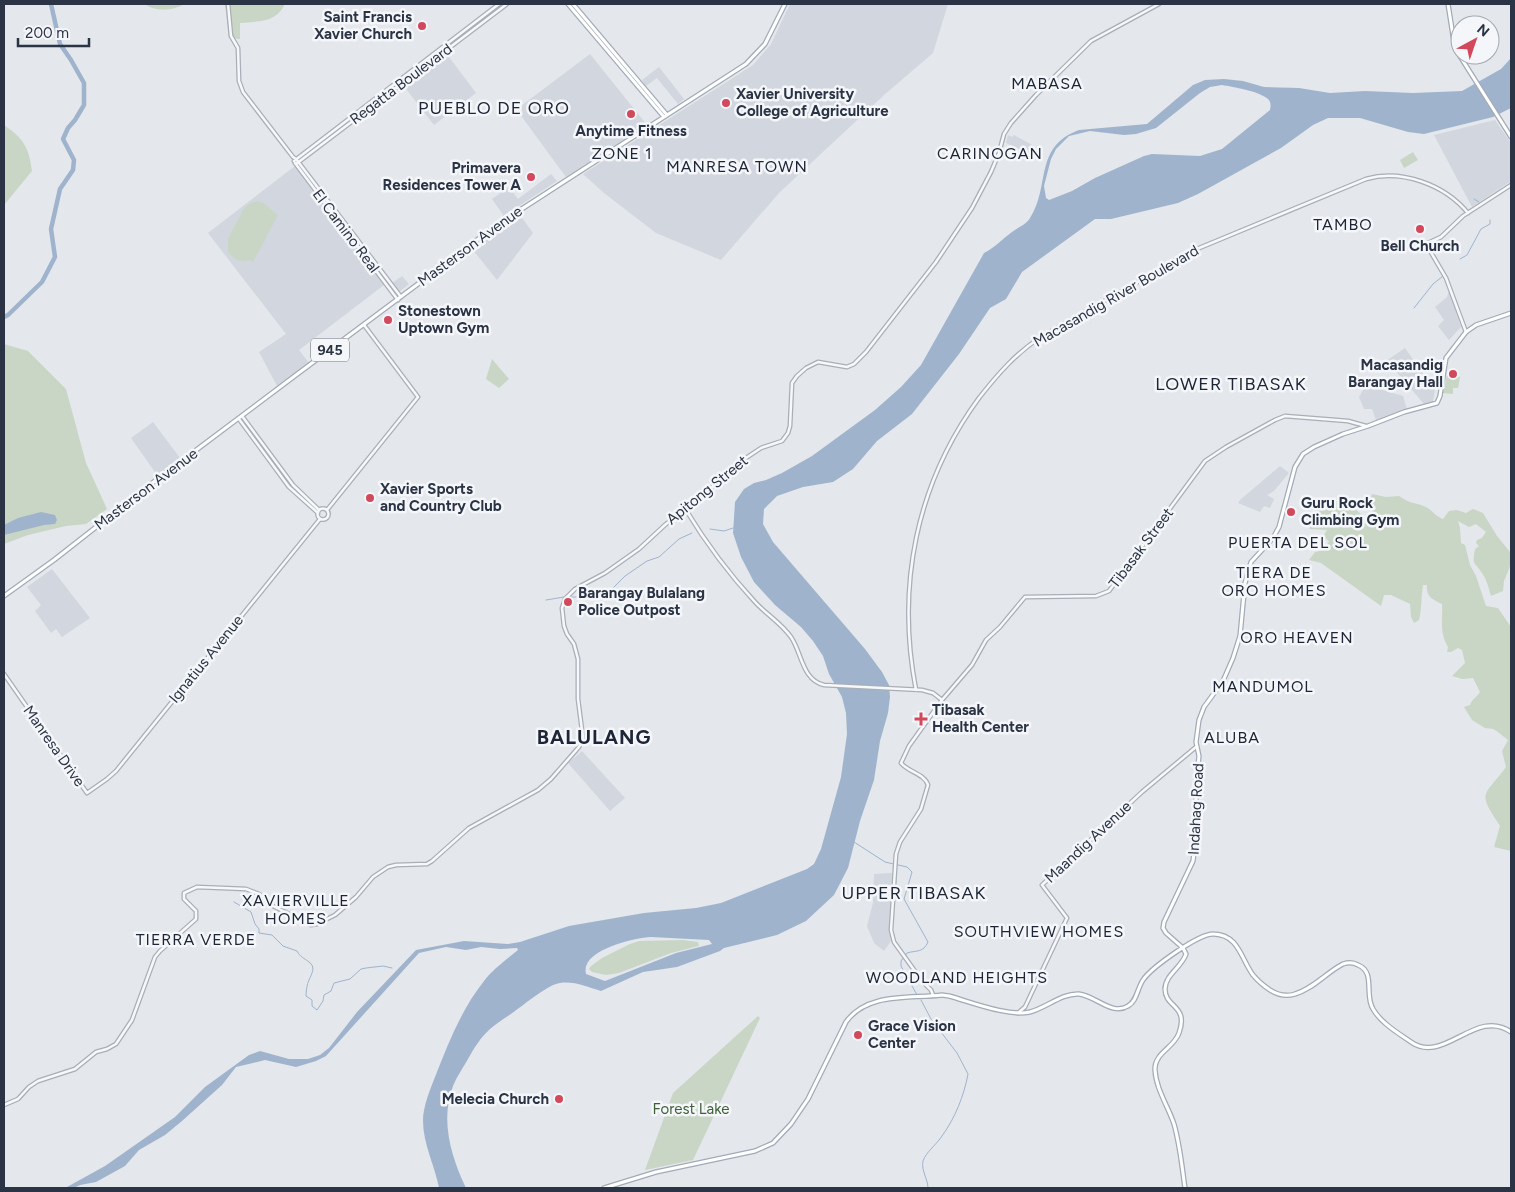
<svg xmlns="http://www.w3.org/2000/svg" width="1515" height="1192" font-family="Figtree,sans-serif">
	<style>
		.built { fill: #d2d6de }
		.green { fill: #c9d6c5 }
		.water { fill: #9fb4cc; fill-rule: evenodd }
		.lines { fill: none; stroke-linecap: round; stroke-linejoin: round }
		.stream { stroke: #9fb4cc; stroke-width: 1 }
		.river { stroke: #9fb4cc; stroke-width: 4.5 }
		.minor-casing { stroke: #a9aeb7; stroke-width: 5 }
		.major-casing { stroke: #a3abb8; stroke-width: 5.5 }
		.minor { stroke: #f7f8fa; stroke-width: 2.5 }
		.major { stroke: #fff; stroke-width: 3 }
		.poi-dot { fill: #d1495b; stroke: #f4f6f9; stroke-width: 2 }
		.labels { text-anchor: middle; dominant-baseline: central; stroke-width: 5; stroke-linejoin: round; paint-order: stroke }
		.shield { fill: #f4f6f9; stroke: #676e7b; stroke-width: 1 }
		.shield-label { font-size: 14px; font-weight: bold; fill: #2b3445 }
		.poi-label { font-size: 15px; font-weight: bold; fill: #2b3445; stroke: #f4f6f9; text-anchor: start }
		.street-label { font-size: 15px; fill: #2b3445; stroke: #f4f6f9 }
		.park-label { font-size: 15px; fill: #3f6138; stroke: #f4f6f9 }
		.neighbourhood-label { font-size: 16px; letter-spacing: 1px; fill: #1d2536; stroke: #f4f6f9 }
		.quarter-label { font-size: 18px; letter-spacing: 1px; fill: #1d2536; stroke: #f4f6f9 }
		.district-label { font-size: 20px; font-weight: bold; letter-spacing: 1px; fill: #1d2536; stroke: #f4f6f9 }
	</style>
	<rect width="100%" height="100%" fill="#e4e7ec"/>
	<!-- built -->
	<path class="built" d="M790 4H948L933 53 884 95 779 193 721 260 656 233 604 193 583 174 753 65 771 44Z
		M446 53 476 93 434 125 403 85Z
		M590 54 647 125 566 177 519 113 521 106Z
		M659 67 684 99 678 104 657 78 646 86 642 80Z
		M1495 120 1511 143V181L1472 207 1434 135Z
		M1008 135 1012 137 1014 135 1034 146 1031 155 1006 143Z
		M295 166 384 285 299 350 309 363 277 386 259 352 286 334 208 233Z
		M551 174 557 181 504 216 492 199 509 187 518 199Z
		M520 215 533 233 497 280 473 250Z
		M402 276 409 284 399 292 392 283Z
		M1449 291 1461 327 1449 340 1438 326 1444 320 1435 307 1447 297Z
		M1405 348 1429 382 1439 385V389H1435L1433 401 1424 404 1394 369 1392 370 1386 361Z
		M1366 385 1403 396 1407 410 1376 420 1372 409H1364L1359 397Z
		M153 422 180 458 157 475 131 438Z
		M1280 466 1289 473 1274 491 1267 495 1274 499 1270 508 1264 506 1260 512 1238 503 1240 500Z
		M52 569 90 618 62 637 56 629 51 633 35 611 41 605 27 587Z
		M582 751 625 798 610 811 568 763Z
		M892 873 889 930 891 941 884 951 874 943 867 926 873 903 874 874Z"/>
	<!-- green -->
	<path class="green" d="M145 4H184C174 11 154 12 145 4Z
		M225 4H285C276 23 259 21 240 23V39L229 38Z
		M4 125C23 138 29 147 32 171L4 205Z
		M1413 152 1418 160 1404 168 1400 160Z
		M257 201C267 203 270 210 278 215L253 262 250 260C240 263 233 259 228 251V239L243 210 249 204Z
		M4 344 28 351 66 389 86 463 107 509 86 524 66 526 28 535 4 544Z
		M492 359 509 379 499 388 486 379Z
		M1447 375 1460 377 1458 388H1453V394L1443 393Z
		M1372 494 1386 497 1399 496C1410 504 1415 502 1426 507 1432 510 1435 516 1443 519L1449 511 1457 510 1466 513 1473 509 1483 513 1497 536 1510 552 1511 564 1504 581 1503 591 1491 596C1489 589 1487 580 1482 573 1474 561 1472 566 1475 549L1479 546 1476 543 1477 540 1482 538 1486 532 1476 524 1469 527 1458 521 1460 528 1461 543 1465 545 1470 565 1476 576 1486 606 1498 608 1511 627V851L1494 847 1500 826C1477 791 1483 798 1506 767L1502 751 1508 740 1498 732 1493 729 1485 728 1472 720 1464 707 1470 705C1472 699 1477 697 1480 692L1473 678 1462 679 1452 676 1465 663 1462 650 1458 648 1451 652H1447L1448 647C1439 632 1443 620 1442 604 1432 599 1426 597 1427 585H1423C1421 597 1422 608 1419 620L1414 623 1411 617 1410 604 1391 595H1384L1381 606 1321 563 1309 560 1315 552 1325 550 1329 541 1323 537 1327 530 1310 529 1307 518 1317 515 1316 506 1326 502 1345 501 1366 518H1376C1371 509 1368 505 1372 494Z
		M683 940 698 942 699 946 671 953 619 973 606 975 592 972 589 969 591 966 602 958 630 944 639 941Z
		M758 1016 760 1018 693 1160 645 1170 673 1093Z"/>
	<!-- water -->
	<path class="water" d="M1511 58V108L1493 117 1424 134 1408 132 1360 118H1328L1313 125 1281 148 1198 194 1178 203 1111 219H1095L1022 272 1006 299 990 308 959 354 912 414 877 441 853 469 833 482 803 487 777 496 764 509 763 524 773 542 865 649 882 672 889 685 890 697 888 713 880 741 874 780 860 821 848 868 834 895 806 921 777 935 724 948 720 951 677 967 643 972 601 991C587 987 575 981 560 983 549 984 525 1004 515 1011 507 1017 498 1022 490 1029 481 1037 474 1048 468 1059 463 1068 457 1076 453 1086 440 1120 451 1157 466 1188H439C435 1166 423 1144 423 1121 423 1106 430 1090 435 1077 448 1044 461 1010 484 981 493 969 506 960 518 950L517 948 500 949 481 947 466 950 446 947 419 953 326 1056 316 1061 296 1067 265 1060 236 1067 222 1085 182 1121 165 1135 139 1150 125 1166 96 1182 80 1185 74 1188H60L67 1187 105 1166 175 1117 205 1087 249 1055 260 1051 289 1059H308L320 1055 329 1048 357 1012 416 950 464 941 508 944 520 942 569 926 644 913 696 908 721 903 807 869 814 864 821 849 841 777 847 734 846 713 842 697 829 674 823 656 813 641 801 627 775 605 754 582 741 557 733 533 735 502 744 489 754 483 766 480 782 473 812 456 875 410 901 387 921 365 984 253C996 247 1001 240 1012 232 1018 227 1026 225 1030 218 1051 186 1033 147 1079 130L1147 124 1193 85 1205 80 1224 79 1243 81 1264 87 1299 88 1330 93 1365 91 1413 93 1462 91 1501 69ZM1222 85C1233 87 1259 91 1268 99 1271 102 1271 105 1270 110L1222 149 1200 156 1152 154 1144 156 1095 178 1072 191 1049 200 1046 198 1044 186 1051 159 1056 149 1069 136 1090 131 1124 135 1136 134 1156 128 1200 93 1210 87ZM651 937 709 940 712 944 676 953 605 981 586 974C580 950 634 938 651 937Z
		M41 512 55 515 57 520 55 524 44 525 4 535V525L18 518Z"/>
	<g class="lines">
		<!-- stream -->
		<path class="stream" d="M1474 199 1479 202
			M1460 259 1467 255 1481 229 1490 224V220
			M1414 308 1433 284 1443 276
			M710 529 724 531 733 528
			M569 597H594L609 592 625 576 647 561 659 557 679 539 692 533
			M546 600 564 597
			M854 842 885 862 907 867 912 872 904 899 928 942C923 953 917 950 907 953L901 961V966L917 995
			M234 902 251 912 255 924 259 929V933L272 935 283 946 297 951C300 957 304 958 309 962 316 967 312 973 309 980 307 984 306 991 306 996L312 1000V1006L317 1010 323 1001 324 995 331 991 334 983 350 979 361 969 366 968 383 966 392 968
			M921 1000 931 1019 957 1053 968 1074C964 1096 955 1118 942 1136 937 1144 926 1152 923 1161 921 1171 928 1179 928 1188"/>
		<!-- river -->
		<path class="river" d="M4 317 8 315 42 282 55 257 51 229 60 189 73 170 74 160 63 139 68 128 75 120 84 105V83L71 60 60 44 51 4"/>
		<!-- minor casing -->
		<g class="minor-casing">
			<path id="minor" d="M228 4 231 36 238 48 239 81 243 92 293 157 296 159 401 297
				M294 161 499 4
				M295 163 398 300
				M296 164 507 4
				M1466 332 1446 278 1426 244 1441 237 1463 216 1511 185
				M242 416 293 485 319 510
				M239 419 289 487 318 513
				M317.5 514a5.5 5.5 0 1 1 11 0a5.5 5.5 0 1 1-11 0Z
				M327 510 418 397 364 325
				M686 510C706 543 729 574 755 602 766 614 781 623 791 637 802 653 802 680 824 685L922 690 933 693 942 700
				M4 674 87 793 107 779 116 771 320 519
				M916 690C896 586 916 484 979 398 997 375 1016 353 1041 337L1192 251 1366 179C1401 169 1444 184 1468 213
				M933 995 931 990 922 981 894 942 891 930 896 854 900 842 921 809 928 785C925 774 908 772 901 763L909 746 942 700 972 665 986 640 1000 627 1025 597 1096 596 1109 591 1205 461 1226 447 1275 420 1285 416 1348 421 1366 426
				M1018 1013 1025 1007 1067 918 1042 885 1142 792 1196 747
				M4 1105 18 1099 29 1087 38 1081 75 1069 96 1052 107 1049 116 1044 132 1020 155 957 160 951 196 919V911L184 899V893L197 887 246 889 259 894 273 906 311 925 317 924 335 915 356 897 373 877 388 867 396 865 427 864 432 861 469 828 538 790 551 779 579 747 583 738 578 699V659L574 644 567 634 564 626 562 608 565 599 575 589 605 573 639 549 666 524 686 510 740 462 761 448 782 441 788 433 790 426 792 383 797 376 806 368 818 362 847 367 854 364 866 352 936 262 972 208 991 172 999 153 1004 134 1011 123 1036 95 1091 41 1159 4"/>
		</g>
		<!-- major casing -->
		<g class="major-casing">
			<path id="major" d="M568 4 664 117
				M573 4 667 115
				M1448 4 1454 42 1458 53 1511 137
				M4 596 54 560 151 484 296 375 497 225 746 64 765 44 785 4
				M604 1188 656 1172 755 1151 773 1143 791 1124 808 1099 846 1022C867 992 910 999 942 995L949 996C971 1002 1009 1017 1030 1012 1046 1008 1062 993 1079 994 1096 996 1112 1016 1128 1006 1137 1001 1137 989 1143 980 1151 968 1199 933 1214 934 1239 935 1241 959 1253 975 1258 981 1264 986 1270 990 1278 995 1286 997 1295 994 1313 989 1327 972 1343 964 1349 962 1353 962 1358 965 1376 972 1364 995 1373 1009 1381 1023 1398 1033 1411 1042 1444 1065 1476 1007 1511 1032
				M1185 1188C1182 1167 1180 1145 1174 1124 1168 1106 1156 1089 1155 1070 1154 1053 1174 1048 1179 1033 1189 1005 1165 1008 1165 989 1165 975 1182 967 1186 954L1183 948 1166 933 1163 928 1164 922 1193 861 1196 836V785L1199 756 1196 742 1199 720 1204 707 1223 681 1233 658 1240 636 1245 583 1251 562 1273 538 1279 527 1295 467 1303 454 1314 447 1343 434 1368 426 1404 412 1437 403 1440 396 1446 358 1466 332 1476 325 1511 313"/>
		</g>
		<!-- minor -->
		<use href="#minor" class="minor"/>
		<!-- major -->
		<use href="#major" class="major"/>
	</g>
	<!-- markers -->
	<g class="poi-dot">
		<circle cx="422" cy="26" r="5"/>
		<circle cx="726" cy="103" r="5"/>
		<circle cx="631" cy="114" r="5"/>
		<circle cx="531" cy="177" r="5"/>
		<circle cx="1420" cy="229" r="5"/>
		<circle cx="388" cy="320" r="5"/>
		<circle cx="1453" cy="374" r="5"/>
		<circle cx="370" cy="498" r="5"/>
		<circle cx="1291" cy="512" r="5"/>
		<circle cx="568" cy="602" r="5"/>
		<path d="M918.5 711.5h5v5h5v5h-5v5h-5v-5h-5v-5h5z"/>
		<circle cx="858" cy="1035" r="5"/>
		<circle cx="559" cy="1099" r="5"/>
	</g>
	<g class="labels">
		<!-- shield labels -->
		<rect class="shield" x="311" y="338.5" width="38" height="23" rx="4"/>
		<g class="shield-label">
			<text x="330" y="350">945</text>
		</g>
		<!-- poi labels -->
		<g class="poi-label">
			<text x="412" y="17" text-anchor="end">Saint Francis<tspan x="412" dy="17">Xavier Church</tspan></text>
			<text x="736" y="94">Xavier University<tspan x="736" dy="17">College of Agriculture</tspan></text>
			<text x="631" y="131" text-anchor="middle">Anytime Fitness</text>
			<text x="521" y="168" text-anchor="end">Primavera<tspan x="521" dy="17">Residences Tower A</tspan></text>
			<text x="1420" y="246" text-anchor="middle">Bell Church</text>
			<text x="398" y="311">Stonestown<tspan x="398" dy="17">Uptown Gym</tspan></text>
			<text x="1443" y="365" text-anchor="end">Macasandig<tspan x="1443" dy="17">Barangay Hall</tspan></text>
			<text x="380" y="489">Xavier Sports<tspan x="380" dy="17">and Country Club</tspan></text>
			<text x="1301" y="503">Guru Rock<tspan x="1301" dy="17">Climbing Gym</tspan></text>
			<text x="578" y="593">Barangay Bulalang<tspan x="578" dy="17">Police Outpost</tspan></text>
			<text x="932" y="710">Tibasak<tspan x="932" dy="17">Health Center</tspan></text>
			<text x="868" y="1026">Grace Vision<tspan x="868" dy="17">Center</tspan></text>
			<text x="549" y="1099" text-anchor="end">Melecia Church</text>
		</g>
		<!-- street labels -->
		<g class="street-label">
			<text transform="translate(401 84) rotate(-37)">Regatta Boulevard</text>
			<text transform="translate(346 231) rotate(53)">El Camino Real</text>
			<text transform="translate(470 246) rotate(-36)">Masterson Avenue</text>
			<text transform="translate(1116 296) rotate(-30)">Macasandig River Boulevard</text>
			<text transform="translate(146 489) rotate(-37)">Masterson Avenue</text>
			<text transform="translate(707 490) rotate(-39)">Apitong Street</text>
			<text transform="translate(1141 548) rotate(-53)">Tibasak Street</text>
			<text transform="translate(206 659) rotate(-51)">Ignatius Avenue</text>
			<text transform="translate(54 746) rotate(55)">Manresa Drive</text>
			<text transform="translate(1196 809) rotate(-87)">Indahag Road</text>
			<text transform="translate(1088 842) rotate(-43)">Maandig Avenue</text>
		</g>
		<!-- park labels -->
		<g class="park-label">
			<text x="691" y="1109">Forest Lake</text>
		</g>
		<!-- neighbourhood labels -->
		<g class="neighbourhood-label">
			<text x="1047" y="83">MABASA</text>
			<text x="622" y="153">ZONE 1</text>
			<text x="990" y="153">CARINOGAN</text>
			<text x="737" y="166">MANRESA TOWN</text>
			<text x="1343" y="224">TAMBO</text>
			<text x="1298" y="542">PUERTA DEL SOL</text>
			<text x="1274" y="572">TIERA DE<tspan x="1274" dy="18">ORO HOMES</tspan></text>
			<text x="1297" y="637">ORO HEAVEN</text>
			<text x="1263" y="686">MANDUMOL</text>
			<text x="1232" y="737">ALUBA</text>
			<text x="296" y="900">XAVIERVILLE<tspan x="296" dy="18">HOMES</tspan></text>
			<text x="1039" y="931">SOUTHVIEW HOMES</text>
			<text x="196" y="939">TIERRA VERDE</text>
			<text x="957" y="977">WOODLAND HEIGHTS</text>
		</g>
		<!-- quarter labels -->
		<g class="quarter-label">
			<text x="494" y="108">PUEBLO DE ORO</text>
			<text x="1231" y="384">LOWER TIBASAK</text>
			<text x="914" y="893">UPPER TIBASAK</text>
		</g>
		<!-- district labels -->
		<g class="district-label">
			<text x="594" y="737">BALULANG</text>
		</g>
	</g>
	<!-- border -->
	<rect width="1515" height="1192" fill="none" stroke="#2b3445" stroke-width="10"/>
	<!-- north arrow -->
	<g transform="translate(1475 40) rotate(40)"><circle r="24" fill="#f4f6f9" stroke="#a4a8b1"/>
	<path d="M0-4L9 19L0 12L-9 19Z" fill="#d1495b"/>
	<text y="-8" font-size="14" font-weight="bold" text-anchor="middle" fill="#2b3445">N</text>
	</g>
	<!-- scale -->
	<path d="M18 38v8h71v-8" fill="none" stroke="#2b3445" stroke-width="2.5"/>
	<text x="25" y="38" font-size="15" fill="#2b3445" stroke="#f4f6f9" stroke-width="4" paint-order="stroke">200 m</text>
</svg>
